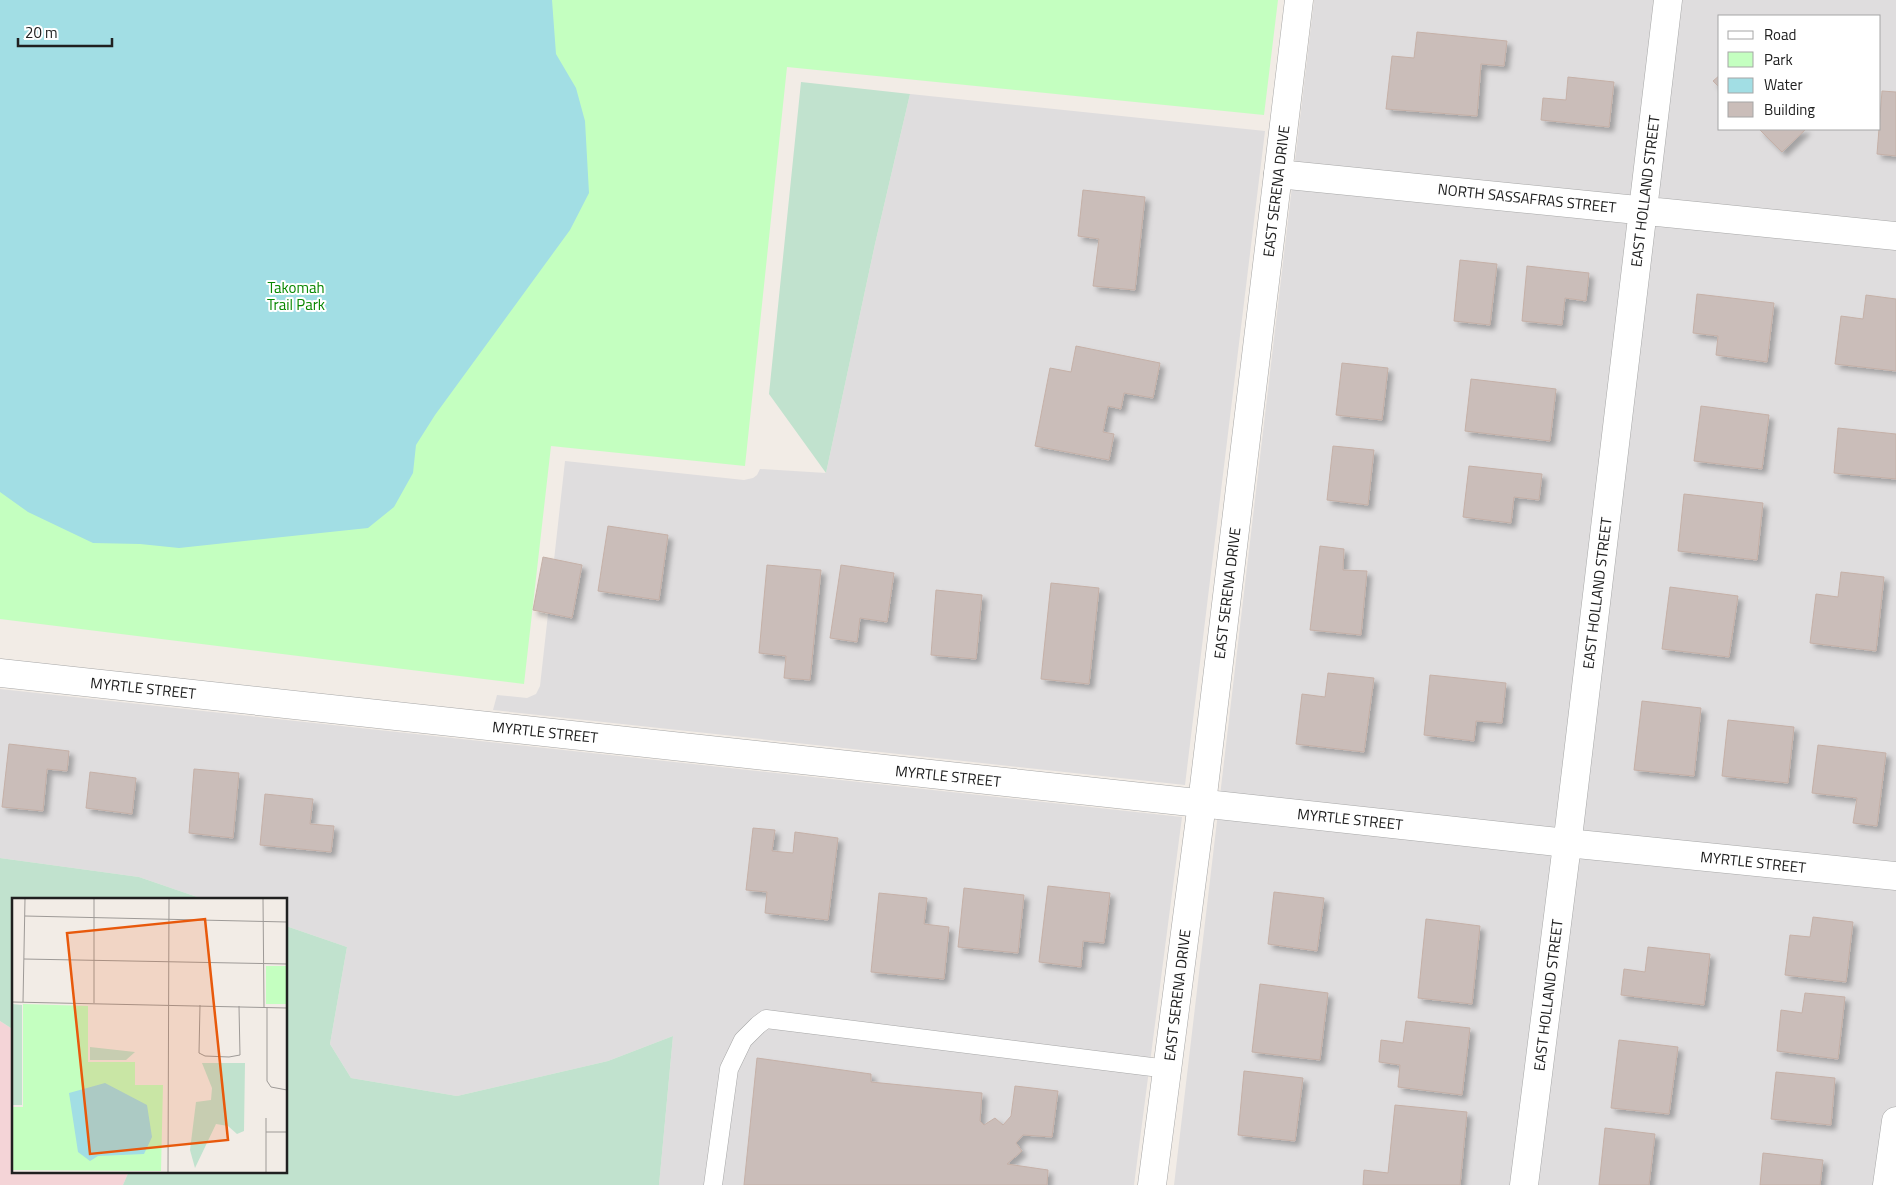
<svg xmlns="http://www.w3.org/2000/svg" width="1896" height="1185" font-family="'Titillium Web',sans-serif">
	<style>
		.residential { fill: #dfddde; fill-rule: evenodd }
		.commercial { fill: #f4d4d7 }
		.wetland { fill: #c1e2ce }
		.park { fill: #c4ffc0 }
		.water { fill: #a2dee4 }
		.building { fill: #cabdb9; stroke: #c5b0a7; filter: url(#shadow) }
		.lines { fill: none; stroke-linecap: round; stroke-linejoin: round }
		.service-casing { stroke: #a7a7a7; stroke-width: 19 }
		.minor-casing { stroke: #a7a7a7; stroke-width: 29 }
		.tertiary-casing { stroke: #a7a7a7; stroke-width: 29 }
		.service { stroke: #fff; stroke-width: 18 }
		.minor { stroke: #fff; stroke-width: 28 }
		.tertiary { stroke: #fff; stroke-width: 28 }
		.labels { text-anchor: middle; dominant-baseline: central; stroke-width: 4; stroke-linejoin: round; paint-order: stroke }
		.street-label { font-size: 15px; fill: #202020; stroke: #fff }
		.park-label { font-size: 15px; fill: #088701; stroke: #fff }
		.inset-road { fill: none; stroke: #9e9a97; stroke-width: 1 }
		.view { fill: #e8590c; fill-opacity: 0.15; stroke: #e8590c; stroke-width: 2.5 }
		.inset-edge { fill: none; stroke: #202020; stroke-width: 2.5 }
	</style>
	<defs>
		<filter id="shadow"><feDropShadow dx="4.5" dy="4.5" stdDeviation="2.5" flood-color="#0004"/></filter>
	</defs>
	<rect width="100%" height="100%" fill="#f2ece6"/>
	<!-- residential -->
	<path class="residential" d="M1314 0H1896V1185H1174ZM1720 16H1880V129H1720Z
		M910 94 1265 131 1185 785 493 710 497 695 527 698 536 694 540 686 565 461 744 480 753 478 757 475 760 469 826 473 875 244Z
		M0 689 1182 817 1134 1185H659L673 1036 608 1061 457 1096 351 1078 330 1044 347 947 286 926V899H203L139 877 0 858Z"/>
	<!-- commercial -->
	<path class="commercial" d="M0 1021 14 1030V1171H129L123 1185H0Z"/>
	<!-- wetland -->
	<path class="wetland" d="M801 82 910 94 875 244 826 473 769 394Z
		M0 858 139 877 203 899H14V1030L0 1021Z
		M286 926 347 947 330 1044 351 1078 457 1096 608 1061 673 1036 659 1185H123L129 1171H286Z"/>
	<!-- park -->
	<path class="park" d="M0 0H1278L1264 115 787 67 745 466 551 446 524 684 0 619Z"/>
	<!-- water -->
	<path class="water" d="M0 0H552L556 54 576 88 585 121 589 193 570 230 435 415 416 445 413 473 394 507 368 528 179 548 140 544 93 543 28 512 0 492Z"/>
	<!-- building -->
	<path class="building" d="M1417 32 1507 41 1504 66 1481 64 1477 116 1386 109 1392 56 1414 58Z
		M1720 75V88L1713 81Z
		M1568 77 1614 82 1609 127 1541 120 1543 98 1566 100Z
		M1882 91 1896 92V156L1877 154Z
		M1759 129H1806L1782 152Z
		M1083 190 1145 197 1135 290 1093 286 1099 239 1078 236Z
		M1460 260 1497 264 1490 325 1454 321Z
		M1527 266 1589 273 1586 301 1565 298 1562 325 1522 321Z
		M1697 294 1774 303 1767 362 1716 355 1718 336 1693 333Z
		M1866 295 1896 299V371L1835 364 1841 316 1863 319Z
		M1076 346 1160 363 1153 398 1124 393 1121 409 1108 406 1103 432 1114 434 1109 460 1035 446 1050 368 1071 372Z
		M1342 363 1388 368 1382 420 1336 415Z
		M1471 379 1556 389 1550 441 1465 431Z
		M1701 406 1769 415 1762 469 1694 461Z
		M1838 428 1896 434V479L1834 473Z
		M1333 446 1374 450 1368 505 1327 500Z
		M1469 466 1542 474 1539 500 1514 497 1511 523 1463 517Z
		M1684 494 1763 503 1757 560 1678 551Z
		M608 526 668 535 659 600 598 591Z
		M1320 546 1344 549 1343 570 1367 571 1361 635 1310 630Z
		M543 557 582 565 572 618 533 610Z
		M767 565 821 570 810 680 784 678 786 656 759 653Z
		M841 565 894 573 887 622 860 618 857 642 830 638Z
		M1841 572 1884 577 1876 651 1810 643 1816 594 1838 597Z
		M1051 583 1099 588 1089 684 1041 679Z
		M1670 587 1738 596 1729 657 1662 649Z
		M936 590 982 595 976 659 931 655Z
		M1328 673 1374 678 1364 752 1296 744 1302 694 1325 697Z
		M1430 675 1506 683 1502 723 1476 721 1474 741 1424 735Z
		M1642 701 1701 708 1694 776 1634 770Z
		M1728 720 1794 727 1788 783 1722 776Z
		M9 744 69 751 67 771 47 769 43 811 2 807Z
		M1818 745 1886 753 1877 826 1853 823 1857 798 1812 793Z
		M194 769 239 773 233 838 189 833Z
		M90 772 136 778 132 814 86 808Z
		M265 794 313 799 310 824 334 826 331 852 260 845Z
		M753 828 775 830 772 851 793 853 795 832 838 838 828 920 765 913 767 892 746 890Z
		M1048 886 1110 893 1104 943 1083 941 1081 967 1039 962Z
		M964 888 1024 895 1018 953 958 947Z
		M1274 892 1324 898 1317 951 1268 944Z
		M879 893 927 898 924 924 949 927 944 979 871 972Z
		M1813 917 1853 922 1846 982 1785 975 1790 935 1810 937Z
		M1426 919 1480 926 1472 1004 1418 998Z
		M1648 947 1710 954 1704 1005 1621 995 1624 969 1645 972Z
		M1260 984 1328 993 1320 1060 1252 1052Z
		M1805 993 1845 997 1838 1059 1777 1051 1781 1010 1802 1013Z
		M1406 1021 1470 1028 1462 1095 1398 1087 1400 1065 1379 1062 1381 1040 1403 1043Z
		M1619 1040 1678 1047 1669 1114 1611 1108Z
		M757 1058 871 1074V1082L982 1093 980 1121 984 1125 995 1118 1003 1125 1011 1116 1015 1086 1058 1091 1052 1137 1023 1135 1016 1143 1022 1151 1007 1164 1048 1170 1047 1185H744Z
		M1244 1071 1303 1078 1295 1141 1238 1135Z
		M1776 1072 1835 1078 1831 1125 1771 1119Z
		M1395 1105 1467 1112 1460 1185H1363L1364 1170 1388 1173Z
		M1605 1128 1655 1134 1649 1185H1599Z
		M1763 1153 1823 1160 1820 1185H1760Z"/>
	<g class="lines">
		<!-- service casing -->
		<g class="service-casing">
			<path id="service" d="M713 1185 729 1069 743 1040 758 1025 766 1019 1168 1069"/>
		</g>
		<!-- minor casing -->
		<g class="minor-casing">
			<path id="minor" d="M1278 174 1896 236
				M0 673 1567 843 1896 876
				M1524 1185 1570 821 1668 0
				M1887 1185 1896 1121"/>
		</g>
		<!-- tertiary casing -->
		<g class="tertiary-casing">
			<path id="tertiary" d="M1152 1185 1202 803 1299 0"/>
		</g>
		<!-- service -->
		<use href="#service" class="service"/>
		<!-- minor -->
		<use href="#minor" class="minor"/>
		<!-- tertiary -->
		<use href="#tertiary" class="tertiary"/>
	</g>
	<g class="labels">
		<!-- street labels -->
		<g class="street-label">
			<text transform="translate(1276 191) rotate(-83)">EAST SERENA DRIVE</text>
			<text transform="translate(1645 191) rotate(-83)">EAST HOLLAND STREET</text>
			<text transform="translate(1527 198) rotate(6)">NORTH SASSAFRAS STREET</text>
			<text transform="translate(1227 593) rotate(-83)">EAST SERENA DRIVE</text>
			<text transform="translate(1597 593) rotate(-83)">EAST HOLLAND STREET</text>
			<text transform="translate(143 688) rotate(6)">MYRTLE STREET</text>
			<text transform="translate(545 732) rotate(6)">MYRTLE STREET</text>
			<text transform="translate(948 776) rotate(6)">MYRTLE STREET</text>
			<text transform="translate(1350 819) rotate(6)">MYRTLE STREET</text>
			<text transform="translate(1753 862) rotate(6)">MYRTLE STREET</text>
			<text transform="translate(1177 995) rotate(-83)">EAST SERENA DRIVE</text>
			<text transform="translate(1548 995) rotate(-83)">EAST HOLLAND STREET</text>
		</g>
		<!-- park labels -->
		<g class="park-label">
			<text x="296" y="287">Takomah<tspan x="296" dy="17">Trail Park</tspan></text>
		</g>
	</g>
	<!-- overview -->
	<g transform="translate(12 898)">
		<rect width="275" height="275" fill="#f2ece6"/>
		<path d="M0 106 10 107V207H0ZM78 149 123 154 114 162H78ZM190 165H233L232 233 225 236 216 228 204 226 183 270 178 252 184 204 199 202 200 190Z" fill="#c1e2ce"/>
		<path d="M254 68H275V106H254ZM11 106 76 108V164H123V187H151L149 273 0 272V209H11Z" fill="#c4ffc0"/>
		<path d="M93 185 135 207 140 239 132 256 86 258 78 263 66 254 57 195Z" fill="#a2dee4"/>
		<path class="inset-road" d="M82 1V105M251 1 252 109M13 18 275 24M12 61 275 66M0 104 275 110M11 104 13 1M188 107 187 155 193 158 217 159 228 157 227 108M255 109V183L259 189 275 192M254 220V274M254 234H275M156 274 157 1"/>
		<path class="view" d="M193 21 216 242 78 256 55 35Z"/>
		<rect width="275" height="275" class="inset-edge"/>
	</g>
	<!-- legend -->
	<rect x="1718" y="15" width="162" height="115" fill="#ffffff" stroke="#a6a6a6"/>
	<rect x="1728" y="31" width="25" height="8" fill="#ffffff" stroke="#a6a6a6"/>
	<text x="1764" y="40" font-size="15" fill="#202020">Road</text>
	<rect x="1728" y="52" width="25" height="15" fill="#c4ffc0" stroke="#a6a6a6"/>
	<text x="1764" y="65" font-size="15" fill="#202020">Park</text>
	<rect x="1728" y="78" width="25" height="15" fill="#a2dee4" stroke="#a6a6a6"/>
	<text x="1764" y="90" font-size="15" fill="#202020">Water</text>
	<rect x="1728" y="102" width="25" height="15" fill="#cabdb9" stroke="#a6a6a6"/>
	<text x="1764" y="115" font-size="15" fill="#202020">Building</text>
	<!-- scale -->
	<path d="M18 38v8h94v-8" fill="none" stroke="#202020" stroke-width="2.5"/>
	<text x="25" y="38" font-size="15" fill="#202020" stroke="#ffffff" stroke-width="4" paint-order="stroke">20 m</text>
</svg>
